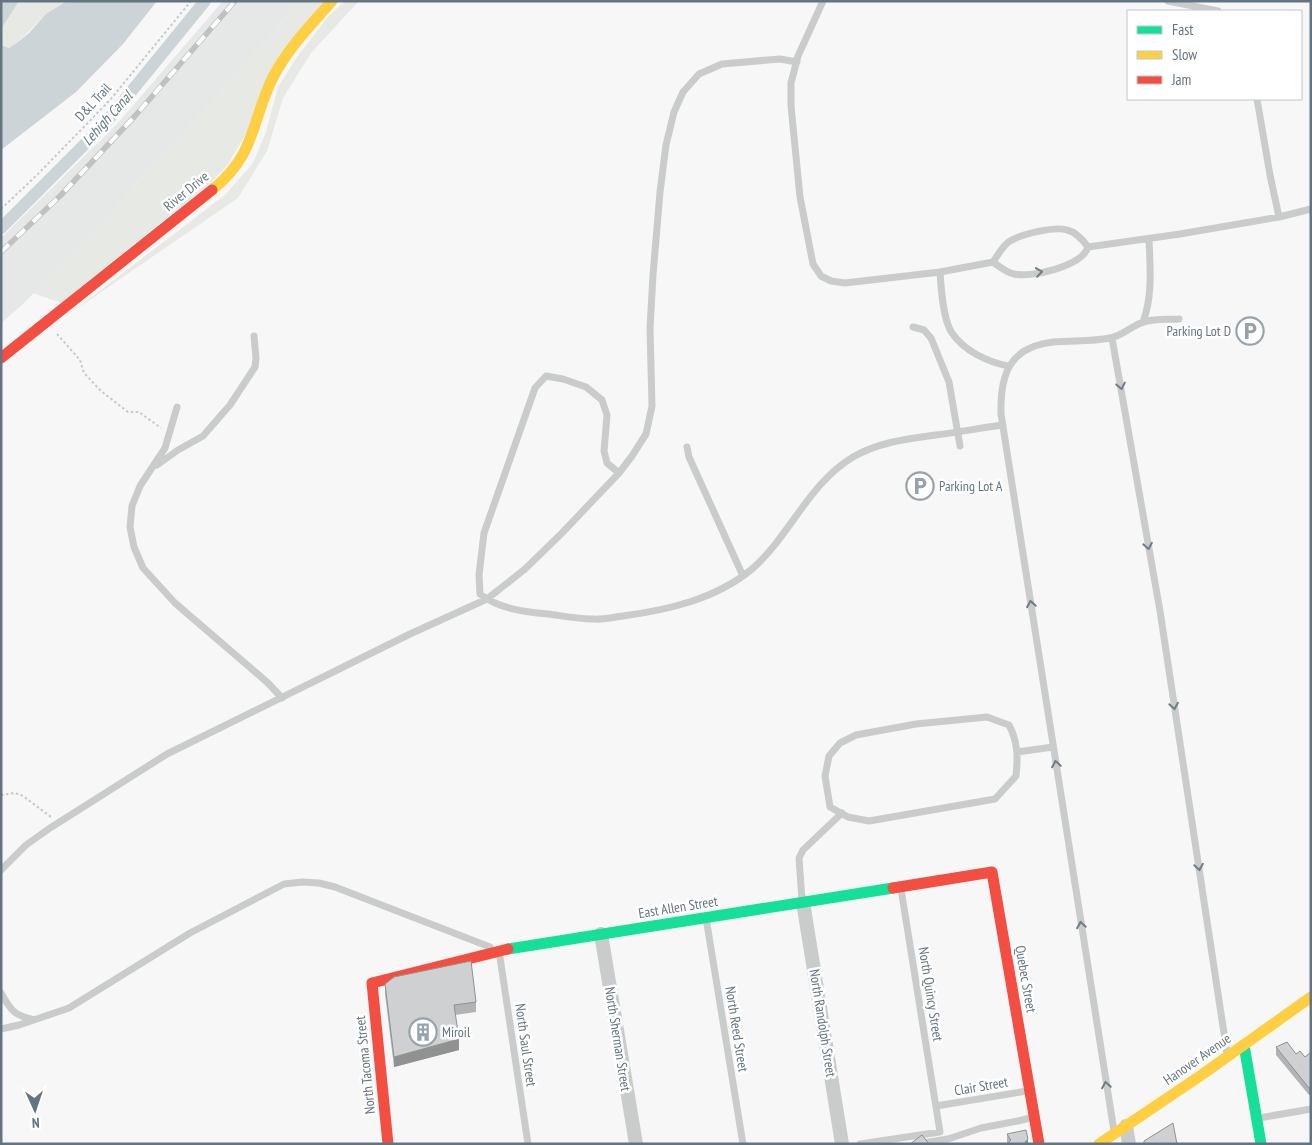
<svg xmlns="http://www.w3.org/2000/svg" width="1312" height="1145" font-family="'PT Sans Narrow',sans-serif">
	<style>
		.built { fill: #e6e7e7 }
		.green { fill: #e6e9e4 }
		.water { fill: #ccd4d7 }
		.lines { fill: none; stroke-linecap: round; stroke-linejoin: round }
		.canal { stroke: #ccd4d7; stroke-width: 12 }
		.path { stroke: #c8c9ca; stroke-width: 2; stroke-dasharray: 2.5 2.5; stroke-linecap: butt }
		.lane { stroke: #cacccc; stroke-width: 7 }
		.street { stroke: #cacccc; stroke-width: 14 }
		.fast { stroke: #16e098; stroke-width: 11 }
		.slow { stroke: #ffcf43; stroke-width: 11 }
		.jam { stroke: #f24e42; stroke-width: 11 }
		.rail-casing { stroke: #c0c1c3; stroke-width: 5.5 }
		.rail { stroke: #fff; stroke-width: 4; stroke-dasharray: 11; stroke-linecap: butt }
		.wall { fill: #b1b3b4 }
		.shaded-wall { fill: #909292 }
		.building { fill: #ced0d1; stroke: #909292 }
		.oneway { stroke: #6e7d88 }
		.labels { text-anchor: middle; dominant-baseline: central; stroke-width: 5; stroke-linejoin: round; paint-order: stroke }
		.street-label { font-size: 14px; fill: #647480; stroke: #fff }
		.poi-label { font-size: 14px; fill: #647480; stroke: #fff; text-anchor: start }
		.water-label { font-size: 15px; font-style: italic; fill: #637a82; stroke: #fff }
	</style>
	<rect width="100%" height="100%" fill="#f7f7f7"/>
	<!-- built -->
	<path class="built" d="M223 1H300L204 111 136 183 111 214 22 305 1 323V238L117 124Z"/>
	<!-- green -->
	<path class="green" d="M19 1H67C60 5 53 9 47 14 33 25 24 39 9 48L1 45V29Z
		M300 1H325L228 164 212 181 61 303 33 293 111 214 136 183 204 111Z
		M345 1H359L311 53 283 98 267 151 238 198 72 312 225 195 253 163 266 132 278 87 297 57 327 18Z"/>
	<!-- water -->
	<path class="water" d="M1 1H19L1 29Z
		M67 1H157L123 44 76 92 1 150V45L9 48 18 42 29 33 46 14Z"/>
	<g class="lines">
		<!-- canal -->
		<path class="canal" d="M1 228 104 125 205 1"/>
		<!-- path -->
		<path class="path" d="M1 209 37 175 110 100 191 1
			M57 334 80 360 84 373 101 391 128 412H139L161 428
			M1 795 15 793 23 796 51 817"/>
		<!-- lane -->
		<path class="lane" d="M823 1 798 56 791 83V106L800 197 813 264 821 276 831 281 845 283 940 272 993 262C999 266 1007 273 1014 274 1032 278 1082 266 1088 247 1083 240 1076 232 1067 230 1054 226 1022 234 1010 241 1003 245 998 255 993 262
			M1168 1 1218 11
			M1257 99 1270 175 1279 217
			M1088 247 1180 234 1279 217 1311 209
			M940 272C941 288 943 320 952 333 964 351 988 362 1008 366
			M1143 322C1153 295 1150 267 1149 239
			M913 327 924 330 931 338 949 382 960 446
			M1112 338 1160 611 1227 1053
			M177 407 165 448 140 486 132 506 130 527 134 547 143 568 175 603 268 683 282 698
			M687 447 689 457 743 576
			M157 465 178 450 203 436 230 405 255 367 256 358 254 336
			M619 473 607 463 604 451 607 415 602 400 586 387 563 379 546 376 535 388 484 533 479 575 480 594C499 609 525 612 548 614 563 616 578 619 593 619 602 620 613 617 623 616 668 610 716 599 752 569 790 536 808 484 853 457 879 442 907 439 936 435 959 432 981 428 1003 425
			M987 717 1009 725C1018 742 1018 757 1016 776L995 799 869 821 848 817 830 807 825 776 829 756 840 743 856 735 916 724Z
			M1017 752 1053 747
			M1 870 26 845 50 828 167 754 410 634 487 599 525 569 562 533 619 473 632 456 646 434 652 406 650 328 653 275 660 192 666 145 674 112 683 92 699 74 722 64 780 59 797 62
			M802 900 799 858 803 850 842 813
			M706 918 743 1144
			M499 951 528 1144
			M1 993C11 1011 14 1015 34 1020
			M1 1029 19 1025 69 1008 190 933 284 884 302 882 319 883 335 887 490 947
			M936 1106 1027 1091
			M1259 1118 1311 1109
			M1114 1131 1001 414C1000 375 1009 347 1053 342 1072 340 1091 342 1110 338 1122 336 1130 327 1141 323 1153 318 1167 320 1179 319
			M860 1144 940 1132 901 889
			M916 1144 948 1139 981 1128 1018 1121 1034 1117"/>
		<!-- street -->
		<path class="street" d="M803 902 842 1144
			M601 934 636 1144
			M1126 1126 1129 1144"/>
		<!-- fast -->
		<path class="fast" d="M508 949 893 888
			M1244 1045 1261 1144"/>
		<!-- slow -->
		<path class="slow" d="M212 190C256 155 251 122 273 77 288 48 311 25 332 1
			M1099 1144 1200 1076 1311 997"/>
		<!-- jam -->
		<path class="jam" d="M1 358 212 190
			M893 888 992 872 1039 1144
			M388 1144 372 983 508 949"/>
		<!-- rail casing -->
		<g class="rail-casing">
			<path id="rail" d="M1 252 61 195 135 116 235 1"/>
		</g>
		<!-- rail -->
		<use href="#rail" class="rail"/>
	</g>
	<!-- wall -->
	<path class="wall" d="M385 984 476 1002V1012L455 1015 459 1050 394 1067 385 994Z
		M1276 1047 1305 1057 1310 1053 1309 1095 1276 1055Z
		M1007 1134 1028 1144H1007Z"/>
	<!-- shaded-wall -->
	<path class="shaded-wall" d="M459 1039V1050L394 1067V1057Z
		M1311 1087V1094L1309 1095V1088Z
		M1028 1139V1144H1025V1142Z"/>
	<!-- building -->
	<path class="building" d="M471 961 476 1002 454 1005 459 1039 394 1057 385 984 394 977Z
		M1287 1042 1296 1054 1300 1051 1305 1057 1310 1053 1311 1054V1087L1309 1088 1276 1047Z
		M1173 1123 1177 1144H1144V1141Z
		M1026 1130 1028 1139 1025 1142 1026 1144H1007L1011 1140 1007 1134Z
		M922 1135 929 1144H910Z"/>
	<!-- one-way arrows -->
	<defs><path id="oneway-chevron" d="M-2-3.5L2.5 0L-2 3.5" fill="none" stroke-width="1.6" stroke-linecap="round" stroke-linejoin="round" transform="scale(1.25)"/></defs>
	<g class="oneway">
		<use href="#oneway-chevron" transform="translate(1039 272) rotate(-9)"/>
		<use href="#oneway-chevron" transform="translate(1121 386) rotate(78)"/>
		<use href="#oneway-chevron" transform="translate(1148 546) rotate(80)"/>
		<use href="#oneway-chevron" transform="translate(1031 604) rotate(-99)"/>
		<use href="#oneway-chevron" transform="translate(1174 706) rotate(81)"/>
		<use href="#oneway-chevron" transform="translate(1056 764) rotate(-99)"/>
		<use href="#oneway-chevron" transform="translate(1199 867) rotate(81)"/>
		<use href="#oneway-chevron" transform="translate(1081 925) rotate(-99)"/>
		<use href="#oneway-chevron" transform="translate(1106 1085) rotate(-99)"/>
	</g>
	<!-- icons -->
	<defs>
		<g id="parking-ring" transform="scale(1.4375)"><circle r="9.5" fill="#fff" stroke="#97a2aa" stroke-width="1.5"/><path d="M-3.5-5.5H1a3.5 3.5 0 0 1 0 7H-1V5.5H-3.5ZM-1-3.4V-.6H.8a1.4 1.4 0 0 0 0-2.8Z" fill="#97a2aa"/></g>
		<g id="building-ring" transform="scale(1.4375)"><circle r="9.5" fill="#fff" stroke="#97a2aa" stroke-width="1.5"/><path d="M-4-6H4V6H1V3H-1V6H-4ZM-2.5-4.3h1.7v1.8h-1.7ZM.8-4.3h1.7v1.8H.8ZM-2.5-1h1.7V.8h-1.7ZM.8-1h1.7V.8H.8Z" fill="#97a2aa"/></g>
	</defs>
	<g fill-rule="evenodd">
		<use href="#parking-ring" x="1250" y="331"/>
		<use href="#parking-ring" x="920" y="486"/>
		<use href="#building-ring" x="423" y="1032"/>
	</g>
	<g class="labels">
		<!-- street labels -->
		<g class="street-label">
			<text transform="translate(93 102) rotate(-47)">D&amp;L Trail</text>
			<text transform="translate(186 191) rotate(-39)">River Drive</text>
			<text transform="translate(678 907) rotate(-9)">East Allen Street</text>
			<text transform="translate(1026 979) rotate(80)">Quebec Street</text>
			<text transform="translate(931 994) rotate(81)">North Quincy Street</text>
			<text transform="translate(823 1023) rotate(81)">North Randolph Street</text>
			<text transform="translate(737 1029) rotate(81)">North Reed Street</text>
			<text transform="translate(618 1039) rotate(81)">North Sherman Street</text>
			<text transform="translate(526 1045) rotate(82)">North Saul Street</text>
			<text transform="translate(1197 1059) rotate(-35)">Hanover Avenue</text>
			<text transform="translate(365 1065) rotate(-96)">North Tacoma Street</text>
			<text transform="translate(981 1086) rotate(-10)">Clair Street</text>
		</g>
		<!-- poi labels -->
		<g class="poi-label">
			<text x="1231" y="331" text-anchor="end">Parking Lot D</text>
			<text x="939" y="486">Parking Lot A</text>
			<text x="442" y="1032">Miroil</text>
		</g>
		<!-- water labels -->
		<g class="water-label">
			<text transform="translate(107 118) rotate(-48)">Lehigh Canal</text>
		</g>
	</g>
	<!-- border -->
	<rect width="1312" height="1145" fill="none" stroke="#647480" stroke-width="5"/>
	<!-- legend -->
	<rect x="1127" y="10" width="175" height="90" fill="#ffffff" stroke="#c1c7cc"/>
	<rect x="1137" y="26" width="25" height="8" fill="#16e098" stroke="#c1c7cc"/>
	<text x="1172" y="35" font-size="15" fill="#647480">Fast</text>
	<rect x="1137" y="51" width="25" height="8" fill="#ffcf43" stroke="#c1c7cc"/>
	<text x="1172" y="60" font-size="15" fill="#647480">Slow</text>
	<rect x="1137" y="76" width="25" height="8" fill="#f24e42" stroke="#c1c7cc"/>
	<text x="1172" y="85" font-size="15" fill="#647480">Jam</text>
	<!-- north arrow -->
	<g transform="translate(35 1110) rotate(177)" stroke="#ffffff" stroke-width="4" paint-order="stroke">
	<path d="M0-4L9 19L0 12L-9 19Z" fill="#647480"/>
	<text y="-8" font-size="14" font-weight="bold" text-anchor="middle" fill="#647480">N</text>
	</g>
</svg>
